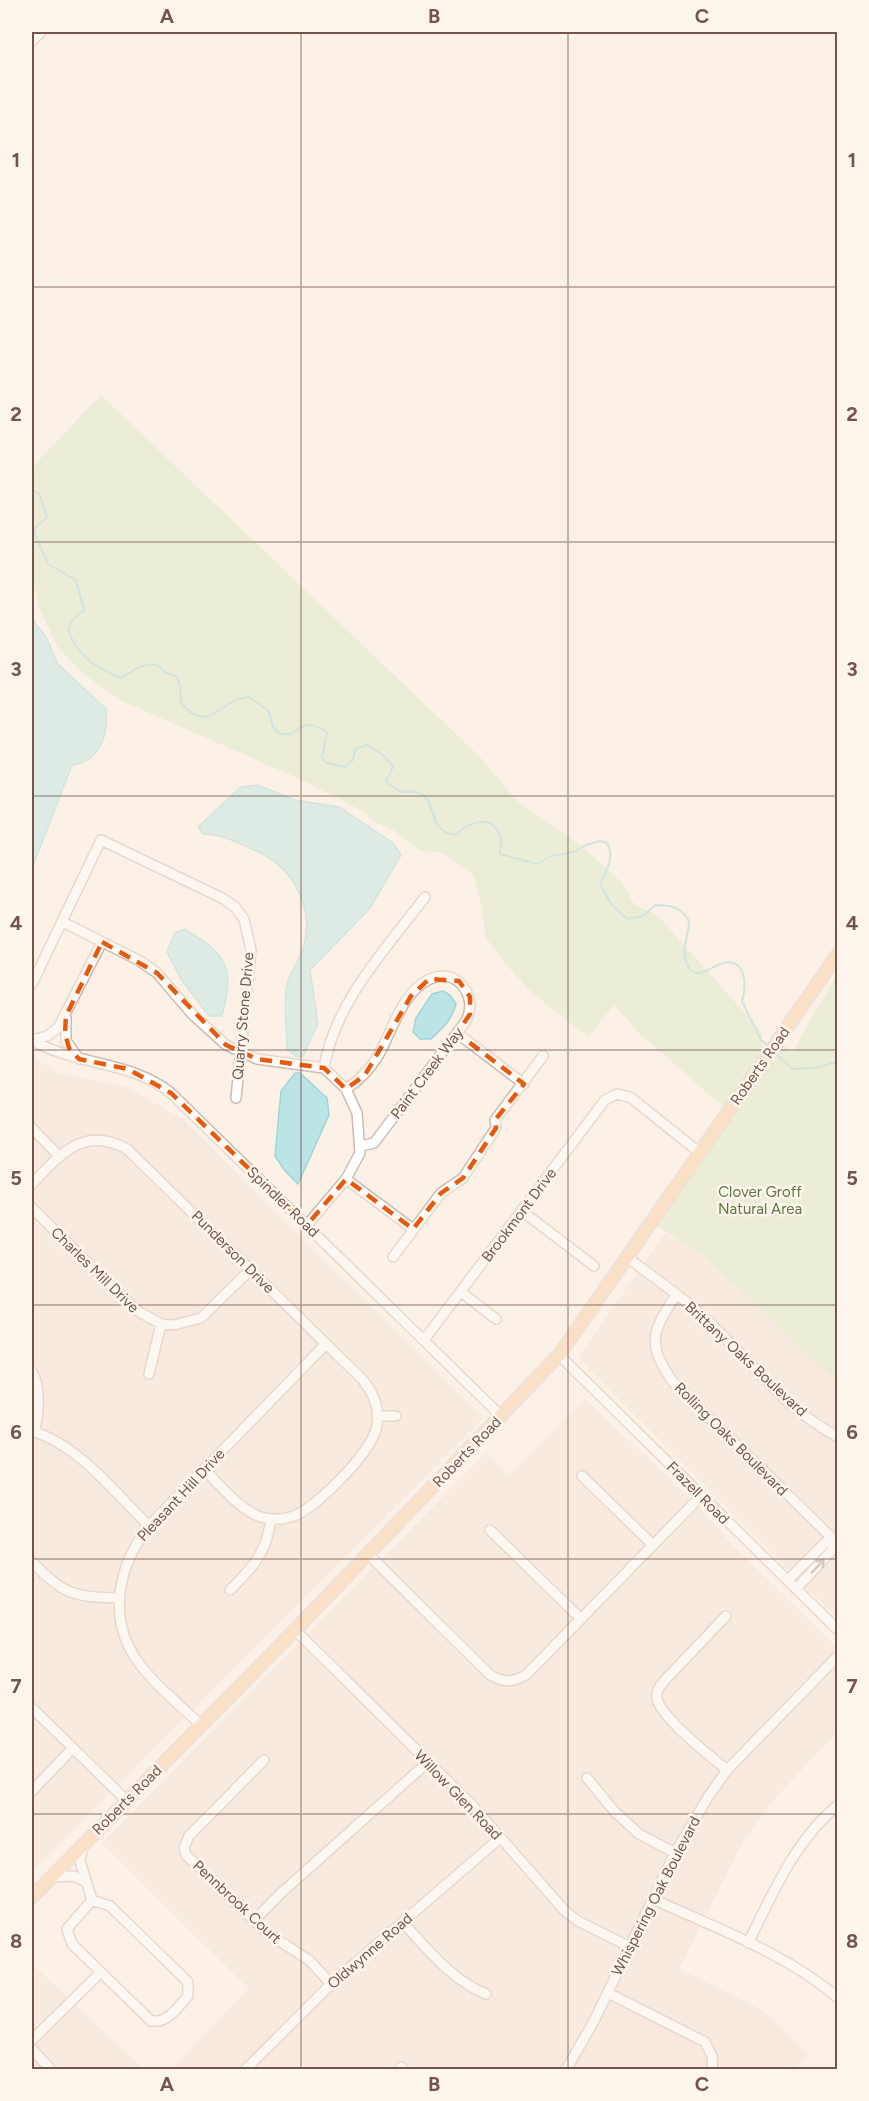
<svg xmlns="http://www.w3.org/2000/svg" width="869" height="2101" font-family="Figtree,sans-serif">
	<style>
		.residential { fill: #f3e2d5 }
		.green { fill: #d8e9c5 }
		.water { fill: #bbe4e5; stroke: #a2d4d6; stroke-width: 1.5 }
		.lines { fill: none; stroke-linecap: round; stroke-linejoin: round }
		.stream { stroke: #a2d4d6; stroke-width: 2 }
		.minor-casing { stroke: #cfbab0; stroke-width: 12 }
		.major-casing { stroke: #d8cfcd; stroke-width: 15 }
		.minor { stroke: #fff; stroke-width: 9 }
		.major { stroke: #f8cda1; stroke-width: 12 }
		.oneway { stroke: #ac9994 }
		.marked { fill: none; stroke: #e8590c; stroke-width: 4.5; stroke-dasharray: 12 8; stroke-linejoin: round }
		.grid { fill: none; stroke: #74554c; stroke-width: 1.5; stroke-opacity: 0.55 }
		.labels { text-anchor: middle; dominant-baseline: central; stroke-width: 5; stroke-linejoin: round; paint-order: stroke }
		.street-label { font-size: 15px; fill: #74554c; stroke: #fef5ed }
		.park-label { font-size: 15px; fill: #5a7a44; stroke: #fef5ed }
		.neatline { fill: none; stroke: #74554c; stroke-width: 2 }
		.grid-label { font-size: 20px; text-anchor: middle; font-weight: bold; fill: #74554c }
	</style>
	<rect width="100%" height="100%" fill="#fcf1e6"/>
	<!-- residential -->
	<path class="residential" d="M32 1057 58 1073 126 1087 183 1119 483 1418 32 1871Z
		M665 1233 703 1256 837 1382V1618L578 1358Z
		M585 1399 695 1503 729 1541 837 1648V1733L774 1799 743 1841 679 1969 764 2011 808 2055 794 2069H171L249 1989 102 1843 486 1453 509 1476Z
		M32 1964 143 2069H32Z"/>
	<!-- green -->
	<path class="green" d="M101 395 481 758 516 800 584 848 622 883 634 904 657 915 763 1033 761 1040 766 1057 778 1040 792 1053 837 974V1382L703 1256 651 1222 728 1111 638 1032 614 1005 588 1037 531 992 502 960 485 936 482 907 473 875 455 861 439 852 420 851 392 829 373 821 364 812 302 780 122 701 81 672 57 646 39 608 32 573V464L33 466Z"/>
	<!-- water -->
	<path class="water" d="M32 612 34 622 46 637 58 664 106 709C109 734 100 762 72 765L32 868Z
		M257 785 295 800 339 807 393 843 401 855 370 908 310 970 318 1024 303 1056 297 1057 287 1049C287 1029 283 1004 287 985 289 973 299 963 302 951 316 912 296 870 259 852 241 844 222 834 203 834L198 827 241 787Z
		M184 929C227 954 235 967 222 1016H209L181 979 167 952 175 933Z
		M443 991 450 995 456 1004C452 1020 443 1028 431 1039H420L413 1032 416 1018 432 994Z
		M295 1073H300L327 1098 329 1115 298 1184 285 1171 275 1156 281 1091Z"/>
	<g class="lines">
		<!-- stream -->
		<path class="stream" d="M32 489 40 495 47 517 33 530 48 564 76 580 84 610 72 620 68 629C76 656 97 668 121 678 133 671 144 661 159 666L166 673 176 676 180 684 181 703C210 737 220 698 249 697L269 711 273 727 278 733C302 740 296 713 327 732L322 757 326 763 345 767 353 760 355 749 368 745 384 756 393 767 386 782 401 792C447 786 419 830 455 835 467 824 491 812 500 835 502 839 500 848 500 854L537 864 551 856 574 852 586 845 600 841 607 843C615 856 607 870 600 883L611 904 627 919 643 916 655 905C671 905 681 907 689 921 689 935 681 949 686 962 694 983 708 969 720 964 746 955 747 985 742 1001L761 1040 768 1046
			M774 1052 792 1069 814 1068 838 1062"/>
		<!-- minor casing -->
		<g class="minor-casing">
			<path id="minor" d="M32 41 41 32
				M63 922 140 961 157 973 193 1015 226 1045 257 1059 324 1068 346 1089 357 1113 360 1153 346 1179 307 1225
				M32 984 101 840 222 898 235 907 244 919 251 950 236 1098
				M66 1018V1041L79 1059
				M457 1033 524 1084
				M32 1040C76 1066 130 1060 171 1093L502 1417
				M32 1040 47 1036 58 1028 102 942
				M324 1068C335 1002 385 950 425 897
				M346 1089C359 1081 370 1069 378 1056 392 1032 402 991 430 979 457 966 479 997 466 1021L374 1143 361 1146
				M617 1094 630 1097 700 1153
				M32 1128 59 1156
				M346 1179 413 1229
				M32 1184C60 1155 83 1125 127 1149L362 1379C373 1392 380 1407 377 1425 374 1450 319 1505 296 1515 287 1519 275 1520 264 1518 241 1512 221 1486 204 1469
				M32 1208 136 1310 161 1324 174 1325 201 1318 251 1269
				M522 1211 594 1266
				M393 1257 441 1193 463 1178 496 1128 495 1120 543 1056
				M627 1257C650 1275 675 1292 697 1311 744 1352 782 1408 838 1437
				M461 1292 496 1319
				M676 1295C651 1333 647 1344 673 1382L838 1544
				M424 1340 605 1100 617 1094
				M559 1355 838 1630
				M32 1372C41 1386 39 1415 34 1432
				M149 1374 161 1324
				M378 1416H396
				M32 1431C79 1445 115 1493 149 1526
				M582 1476 653 1545
				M490 1530 581 1619
				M368 1554 489 1674C503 1683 513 1683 527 1674L701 1496
				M32 1562C65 1595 73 1597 119 1598
				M788 1580 826 1542 833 1540
				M796 1589 833 1549V1540
				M230 1590C254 1566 266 1554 271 1519
				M726 1616 664 1681C660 1686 656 1690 657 1698 660 1717 711 1757 727 1770
				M295 1630 471 1804 565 1911 578 1921 630 1947
				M32 1708 126 1800
				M201 1725C180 1705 153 1684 136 1659 107 1616 119 1564 149 1526L326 1344
				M264 1760 189 1836 184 1848 186 1855 266 1932 310 1961 331 1984
				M587 1778 615 1812 639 1834 675 1853
				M32 1791 73 1748
				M83 1845 80 1861 92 1900
				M51 1877 74 1876 86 1882
				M653 1899C715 1928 786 1953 838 1998
				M92 1900 110 1906 188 1982V1996C178 2007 167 2024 151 2021L72 1944 67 1929Z
				M254 1921 280 1894 428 1762
				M403 1923C428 1949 451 1980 486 1994
				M748 1943C772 1895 795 1840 838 1805
				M608 1993 705 2042 712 2056 713 2070
				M32 2040 100 1973
				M32 2049 51 2070
				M401 2067 403 2070
				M245 2070 331 1984 500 1838
				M566 2070 594 2021 675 1853 708 1797 727 1770 838 1656"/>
		</g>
		<!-- major casing -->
		<g class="major-casing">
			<path id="major" d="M32 1897 295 1630 559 1355 838 954"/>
		</g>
		<!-- minor -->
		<use href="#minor" class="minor"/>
		<!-- major -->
		<use href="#major" class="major"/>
	</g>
	<!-- one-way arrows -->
	<defs><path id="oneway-shaft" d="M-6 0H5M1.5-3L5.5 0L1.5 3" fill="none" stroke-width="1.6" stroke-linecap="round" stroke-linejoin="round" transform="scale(1.5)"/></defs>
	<use class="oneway" href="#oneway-shaft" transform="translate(818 1566) rotate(-47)"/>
	<!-- marked area -->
	<path d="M0 0H869V2101H0ZM102 942 157 973 226 1045 257 1059 324 1068 346 1089 365 1075 411 996 429 979 459 981 470 997V1014L457 1033 524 1084 495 1120 496 1128 463 1178 441 1193 413 1229 346 1179 307 1225 171 1093 128 1069 79 1059 69 1048 65 1033 66 1016Z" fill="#fcf1e6" fill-opacity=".55" fill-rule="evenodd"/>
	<path class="marked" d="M102 942 157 973 226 1045 257 1059 324 1068 346 1089 365 1075 411 996 429 979 459 981 470 997V1014L457 1033 524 1084 495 1120 496 1128 463 1178 441 1193 413 1229 346 1179 307 1225 171 1093 128 1069 79 1059 69 1048 65 1033 66 1016Z"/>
	<!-- grid -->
	<path class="grid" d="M301 32V2070M568 32V2070M32 287H838M32 542H838M32 796H838M32 1050H838M32 1305H838M32 1559H838M32 1814H838"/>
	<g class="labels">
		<!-- street labels -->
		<g class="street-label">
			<text transform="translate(243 1016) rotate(-85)">Quarry Stone Drive</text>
			<text transform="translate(760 1066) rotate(-55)">Roberts Road</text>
			<text transform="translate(427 1073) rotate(-53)">Paint Creek Way</text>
			<text transform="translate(283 1202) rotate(44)">Spindler Road</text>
			<text transform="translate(519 1215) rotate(-53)">Brookmont Drive</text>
			<text transform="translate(233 1252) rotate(45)">Punderson Drive</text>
			<text transform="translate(95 1270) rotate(44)">Charles Mill Drive</text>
			<text transform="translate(746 1359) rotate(43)">Brittany Oaks Boulevard</text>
			<text transform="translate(731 1439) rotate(45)">Rolling Oaks Boulevard</text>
			<text transform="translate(467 1452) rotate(-46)">Roberts Road</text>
			<text transform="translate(698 1493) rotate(45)">Frazell Road</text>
			<text transform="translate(181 1495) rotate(-47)">Pleasant Hill Drive</text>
			<text transform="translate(458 1795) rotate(46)">Willow Glen Road</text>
			<text transform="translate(127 1800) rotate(-45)">Roberts Road</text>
			<text transform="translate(656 1896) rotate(-63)">Whispering Oak Boulevard</text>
			<text transform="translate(237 1902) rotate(43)">Pennbrook Court</text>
			<text transform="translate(370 1951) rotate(-41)">Oldwynne Road</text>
		</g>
		<!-- park labels -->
		<g class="park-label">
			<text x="760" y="1192">Clover Groff<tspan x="760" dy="17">Natural Area</tspan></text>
		</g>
	</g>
	<!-- border -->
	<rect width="869" height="2101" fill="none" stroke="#fef5ed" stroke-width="66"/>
	<rect x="33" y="33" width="803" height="2035" class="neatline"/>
	<g class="grid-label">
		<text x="167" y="23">A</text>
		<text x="434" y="23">B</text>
		<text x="702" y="23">C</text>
		<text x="16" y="167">1</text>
		<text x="852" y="167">1</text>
		<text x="16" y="421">2</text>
		<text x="852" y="421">2</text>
		<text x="16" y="676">3</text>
		<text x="852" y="676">3</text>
		<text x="16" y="930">4</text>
		<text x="852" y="930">4</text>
		<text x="16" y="1185">5</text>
		<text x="852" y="1185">5</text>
		<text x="16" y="1439">6</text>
		<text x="852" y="1439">6</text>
		<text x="16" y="1693">7</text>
		<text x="852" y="1693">7</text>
		<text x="16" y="1948">8</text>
		<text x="852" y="1948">8</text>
		<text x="167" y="2091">A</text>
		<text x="434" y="2091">B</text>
		<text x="702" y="2091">C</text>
	</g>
</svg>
